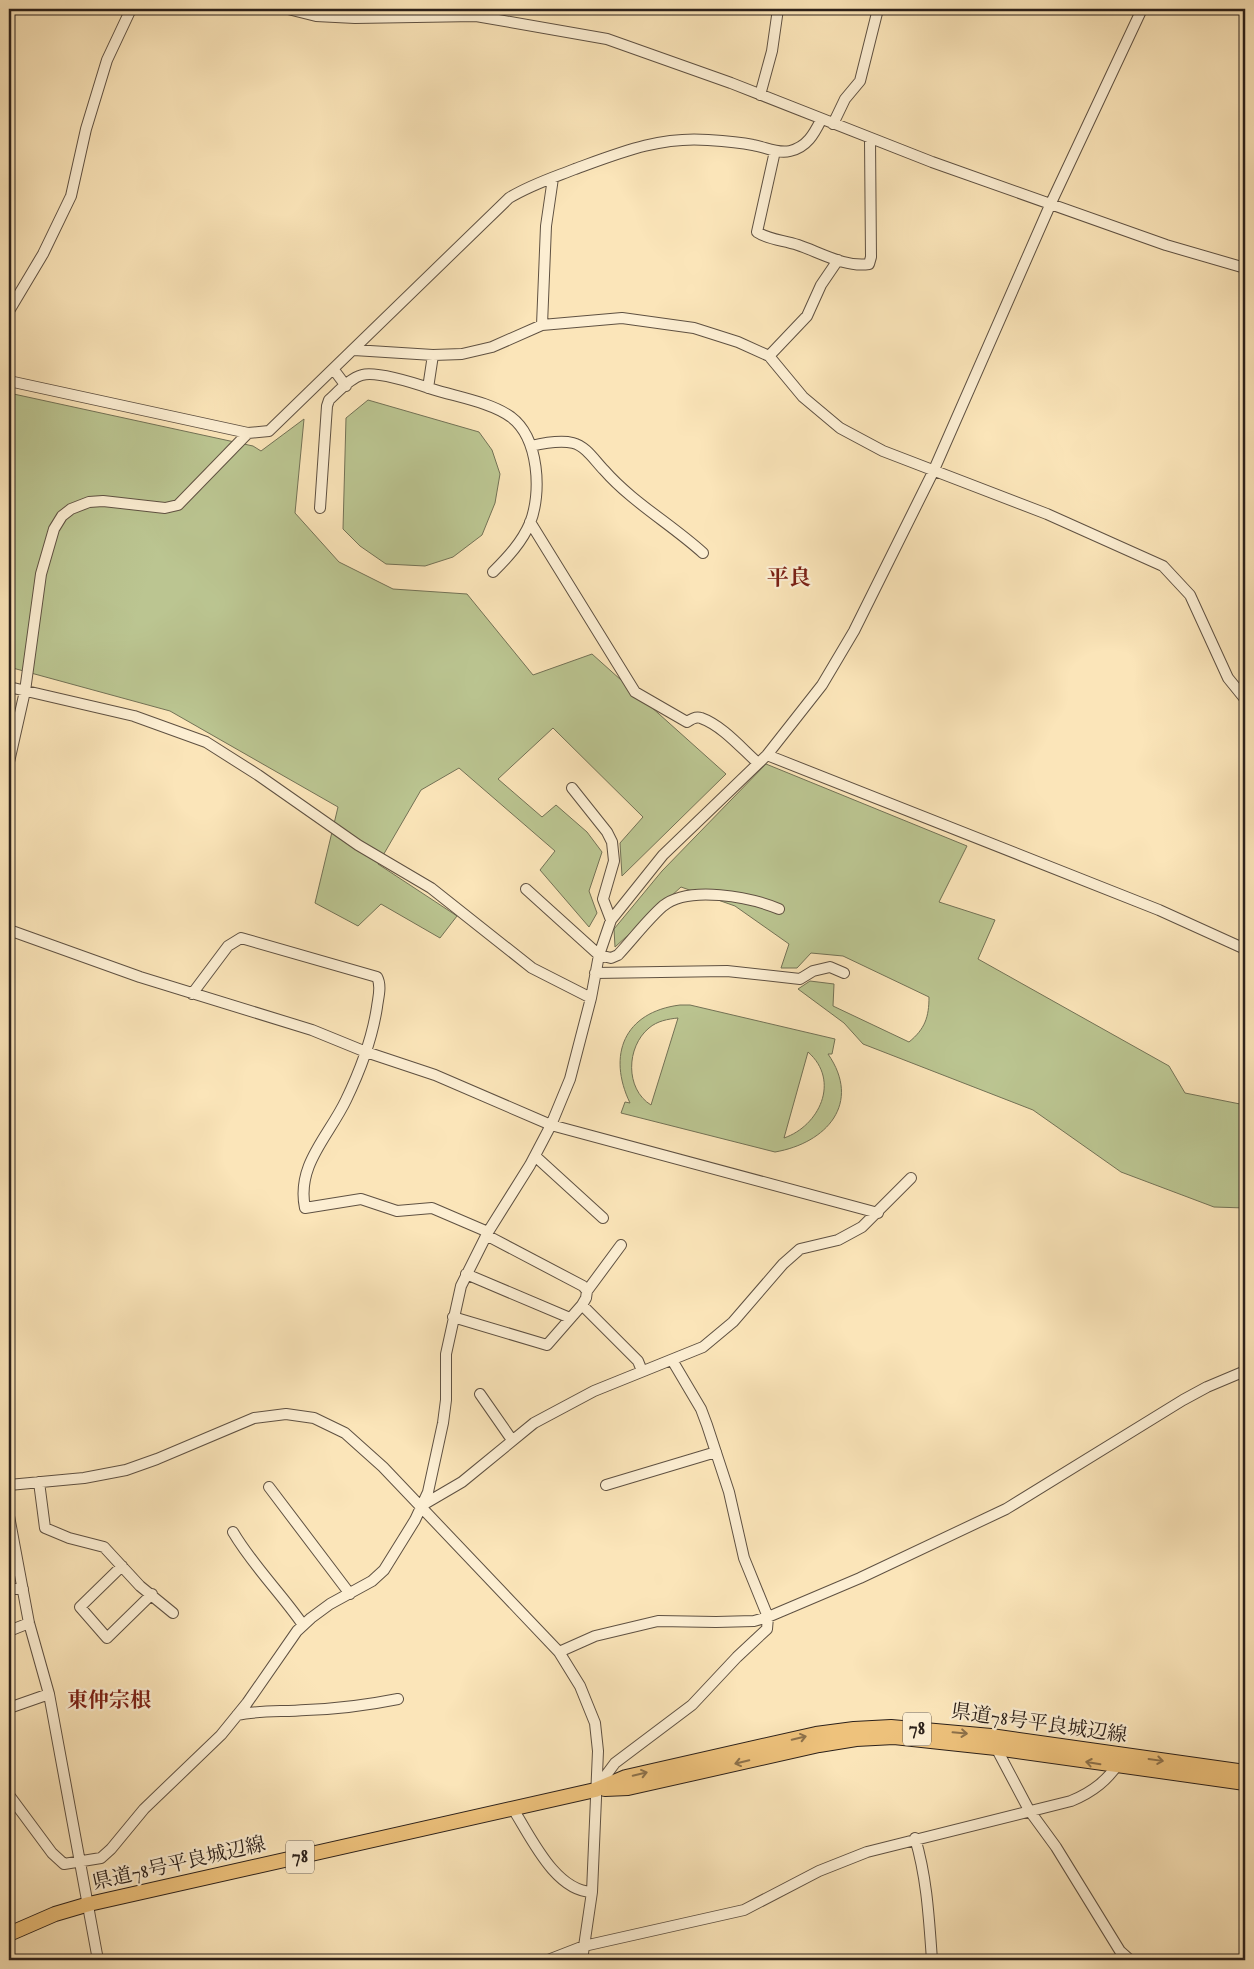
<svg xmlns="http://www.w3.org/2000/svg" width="1254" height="1969" font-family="'IM FELL English','Noto Serif JP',serif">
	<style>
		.green { fill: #bbc591; stroke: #737256; fill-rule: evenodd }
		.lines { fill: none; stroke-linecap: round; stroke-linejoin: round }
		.minor-casing { stroke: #5f5142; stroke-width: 12 }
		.major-casing { stroke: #2b201a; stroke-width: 16 }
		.minor { stroke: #fceed2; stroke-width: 10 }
		.major { stroke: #eec27c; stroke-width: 14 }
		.oneway { stroke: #8c714b }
		.labels { text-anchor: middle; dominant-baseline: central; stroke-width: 4.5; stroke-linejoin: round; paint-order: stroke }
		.shield { fill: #fceed2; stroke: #6a5e51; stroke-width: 1 }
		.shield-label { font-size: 19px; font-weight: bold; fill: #2b201a }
		.street-label { font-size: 20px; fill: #2b201a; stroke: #fceed2 }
		.neighbourhood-label { font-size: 21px; font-weight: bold; fill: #7a1f14; stroke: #fceed2 }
		.quarter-label { font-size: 22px; font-weight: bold; fill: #7a1f14; stroke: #fceed2 }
	</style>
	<rect width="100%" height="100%" fill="#fbe5b9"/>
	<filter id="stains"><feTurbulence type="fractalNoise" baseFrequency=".004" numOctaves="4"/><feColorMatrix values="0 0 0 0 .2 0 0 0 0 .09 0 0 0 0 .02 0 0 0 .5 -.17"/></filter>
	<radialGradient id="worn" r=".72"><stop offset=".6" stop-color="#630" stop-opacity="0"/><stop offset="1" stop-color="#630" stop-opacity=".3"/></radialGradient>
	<!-- green -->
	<path class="green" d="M9 393 253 446 261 451 304 419 295 513 339 562 393 589 467 594 533 675 592 654 726 774 622 876 620 843 643 817 553 728 498 779 542 817 556 805 587 832 602 852 589 891 597 913 589 927 540 870 555 851 459 768 421 790 378 864 457 916 440 938 381 904 358 926 315 903 338 807 170 711 9 667Z
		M368 400 479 432 492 450 500 474 495 503 482 535 453 557 425 566 386 564 360 546 343 529 346 418Z
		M766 764 967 846 939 902 995 920 978 959 1169 1066 1185 1093 1245 1105V1208L1214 1207 1121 1172 1033 1110 863 1044 844 1023 798 989 810 981 834 984 833 1006 909 1042C925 1029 929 1017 929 997L843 956 811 953 797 968H781L789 944 735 906 681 887 615 947 614 929 662 871Z
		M680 1005H690L835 1039 832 1054H828C862 1103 827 1143 775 1152L621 1113 625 1102 630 1103C607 1055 624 1012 680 1005ZM678 1018 651 1105C625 1089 626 1047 649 1028 657 1021 668 1019 678 1018ZM808 1052C841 1081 819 1126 784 1138Z"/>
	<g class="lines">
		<!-- minor casing -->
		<g class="minor-casing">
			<path id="minor" d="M288 9 316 16 355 18 476 16 607 39 731 83 932 162 1166 245 1245 268
				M760 95 772 51 778 9
				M833 124 845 99 860 81 878 9
				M775 151 757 232C769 240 784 240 798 245 819 252 846 268 869 264L871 257 870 140
				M9 311 43 254 71 196 86 129 107 60 131 9
				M542 325 546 226 553 178
				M354 350 433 355 462 354 492 347 542 325 622 318 694 328 738 342 769 356 803 397 840 428 883 451 1047 514 1163 566 1190 595 1228 678 1245 699
				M769 356 807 316 821 285 838 260
				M334 370 346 386
				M9 381 248 433 269 431 509 198C530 185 552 178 575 169 619 153 660 136 708 140 723 141 738 142 753 145 765 147 778 154 790 151 807 147 814 134 821 120
				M428 388 433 355
				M531 446C544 443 560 440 573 443 586 446 595 461 604 470 632 502 671 524 703 553
				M320 508 327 406 329 400C338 392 350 378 362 375 376 371 417 384 432 389 457 397 490 402 511 417 539 438 542 493 530 523 522 542 508 557 493 572
				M530 522 635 692 687 722C691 719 696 716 701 718 723 726 742 749 758 763
				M9 687 134 716 206 742 258 775 358 845 431 888 532 968 591 998
				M767 755 1159 910 1245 949
				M9 762 25 691 41 574 54 529 62 516 71 509 89 502 103 501 165 508 178 505 248 433
				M572 788 607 832 612 842 614 861 603 899 611 920
				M526 889 599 955 611 958 618 955C633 939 647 920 663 906 689 885 750 897 779 909
				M9 930 140 977 312 1030 366 1052 435 1075 551 1125 878 1213
				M595 973 727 971 800 979 813 971 830 967 844 973
				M192 994 228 946 241 938 377 977C382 986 378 998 377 1007 372 1040 360 1071 346 1100 329 1136 296 1165 305 1208L361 1199 397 1211 432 1208 488 1232
				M535 1156 603 1218
				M486 1235 583 1286 587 1291
				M466 1274 570 1318
				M582 1305 638 1361 642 1371
				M453 1317 547 1345 582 1305 586 1298 587 1291 621 1245
				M480 1394 512 1440
				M39 1482 45 1528 69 1538 104 1547 140 1586 173 1613
				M9 1485 84 1478 126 1470 157 1459 254 1418 286 1414 314 1418 345 1433 383 1467 559 1652 580 1686 595 1723 598 1751 592 1892 582 1960
				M606 1485 716 1452
				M269 1487 350 1594
				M421 1506 462 1482 534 1423 594 1391 703 1347 733 1322 783 1264 800 1249 838 1240 862 1227 911 1178
				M9 1516 29 1623 49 1694 98 1960
				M233 1532C253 1566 281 1593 303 1625
				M122 1566 80 1607 107 1638 152 1594
				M9 1589H23
				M9 1631 29 1623
				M559 1652 595 1636 658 1621 716 1622 754 1621 768 1617 860 1578 1006 1509 1183 1400 1207 1387 1245 1371
				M9 1708 49 1694
				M237 1715C260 1710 282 1712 306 1710 337 1709 368 1705 398 1699
				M994 1744 1029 1810 1056 1847 1120 1951 1130 1960
				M595 1790 615 1763 692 1705 737 1657 767 1629 768 1617 744 1558 729 1492 707 1425 701 1409 672 1360
				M9 1795 52 1853 64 1864 101 1858 111 1849 144 1809 221 1735 247 1703 297 1631 311 1618 330 1604 372 1581 384 1570 415 1520 428 1492 443 1423 446 1400V1354L461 1286 488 1232 530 1165 551 1125 570 1079 591 998 599 955 611 920 663 855 767 755 822 685 854 631 933 472 1051 203 1142 9
				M513 1809C531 1837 555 1891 592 1892
				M915 1838C927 1878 929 1919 932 1960
				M548 1960 584 1946 744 1910 819 1871 867 1852 1071 1801C1093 1792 1108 1780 1121 1760"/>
		</g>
		<!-- major casing -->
		<g class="major-casing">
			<path id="major" d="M605 1789 628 1788 819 1745 856 1739 894 1737 996 1748 1245 1783
				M9 1934 55 1914 89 1904 595 1790 626 1777 816 1734 854 1729 891 1727 991 1736 1245 1772"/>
		</g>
		<!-- minor -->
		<use href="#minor" class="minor"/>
		<!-- major -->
		<use href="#major" class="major"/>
	</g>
	<!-- one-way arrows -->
	<defs><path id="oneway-shaft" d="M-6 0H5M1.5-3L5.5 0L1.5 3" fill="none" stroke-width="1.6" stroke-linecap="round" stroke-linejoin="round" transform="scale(1.25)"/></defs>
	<g class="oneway">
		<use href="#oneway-shaft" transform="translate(960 1733) rotate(5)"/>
		<use href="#oneway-shaft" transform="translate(799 1738) rotate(-13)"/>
		<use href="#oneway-shaft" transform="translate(1156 1760) rotate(8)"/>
		<use href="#oneway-shaft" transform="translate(742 1762) rotate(167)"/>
		<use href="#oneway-shaft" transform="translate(1093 1763) rotate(-171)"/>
		<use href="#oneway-shaft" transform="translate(640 1774) rotate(-13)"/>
	</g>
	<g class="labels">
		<!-- shield labels -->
		<g class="shield">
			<rect x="903" y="1712.5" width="28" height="33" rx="4"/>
			<rect x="286" y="1840.5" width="28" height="33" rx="4"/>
		</g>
		<g class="shield-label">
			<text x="917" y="1729">78</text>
			<text x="300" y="1857">78</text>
		</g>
		<!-- street labels -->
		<g class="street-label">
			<text transform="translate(1039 1724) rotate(8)">県道78号平良城辺線</text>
			<text transform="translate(179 1864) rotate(-13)">県道78号平良城辺線</text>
		</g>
		<!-- neighbourhood labels -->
		<g class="neighbourhood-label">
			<text x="109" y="1701">東仲宗根</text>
		</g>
		<!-- quarter labels -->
		<g class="quarter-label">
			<text x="789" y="579">平良</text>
		</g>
	</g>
	<!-- margin -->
	<rect width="1254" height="1969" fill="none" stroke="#fbe5b9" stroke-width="30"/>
	<rect x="10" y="10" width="1234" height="1949" fill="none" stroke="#2b201a" stroke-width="2.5"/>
	<rect x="15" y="15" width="1224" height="1939" fill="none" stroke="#2b201a"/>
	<rect width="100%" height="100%" filter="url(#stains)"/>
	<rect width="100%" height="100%" fill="url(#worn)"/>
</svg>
